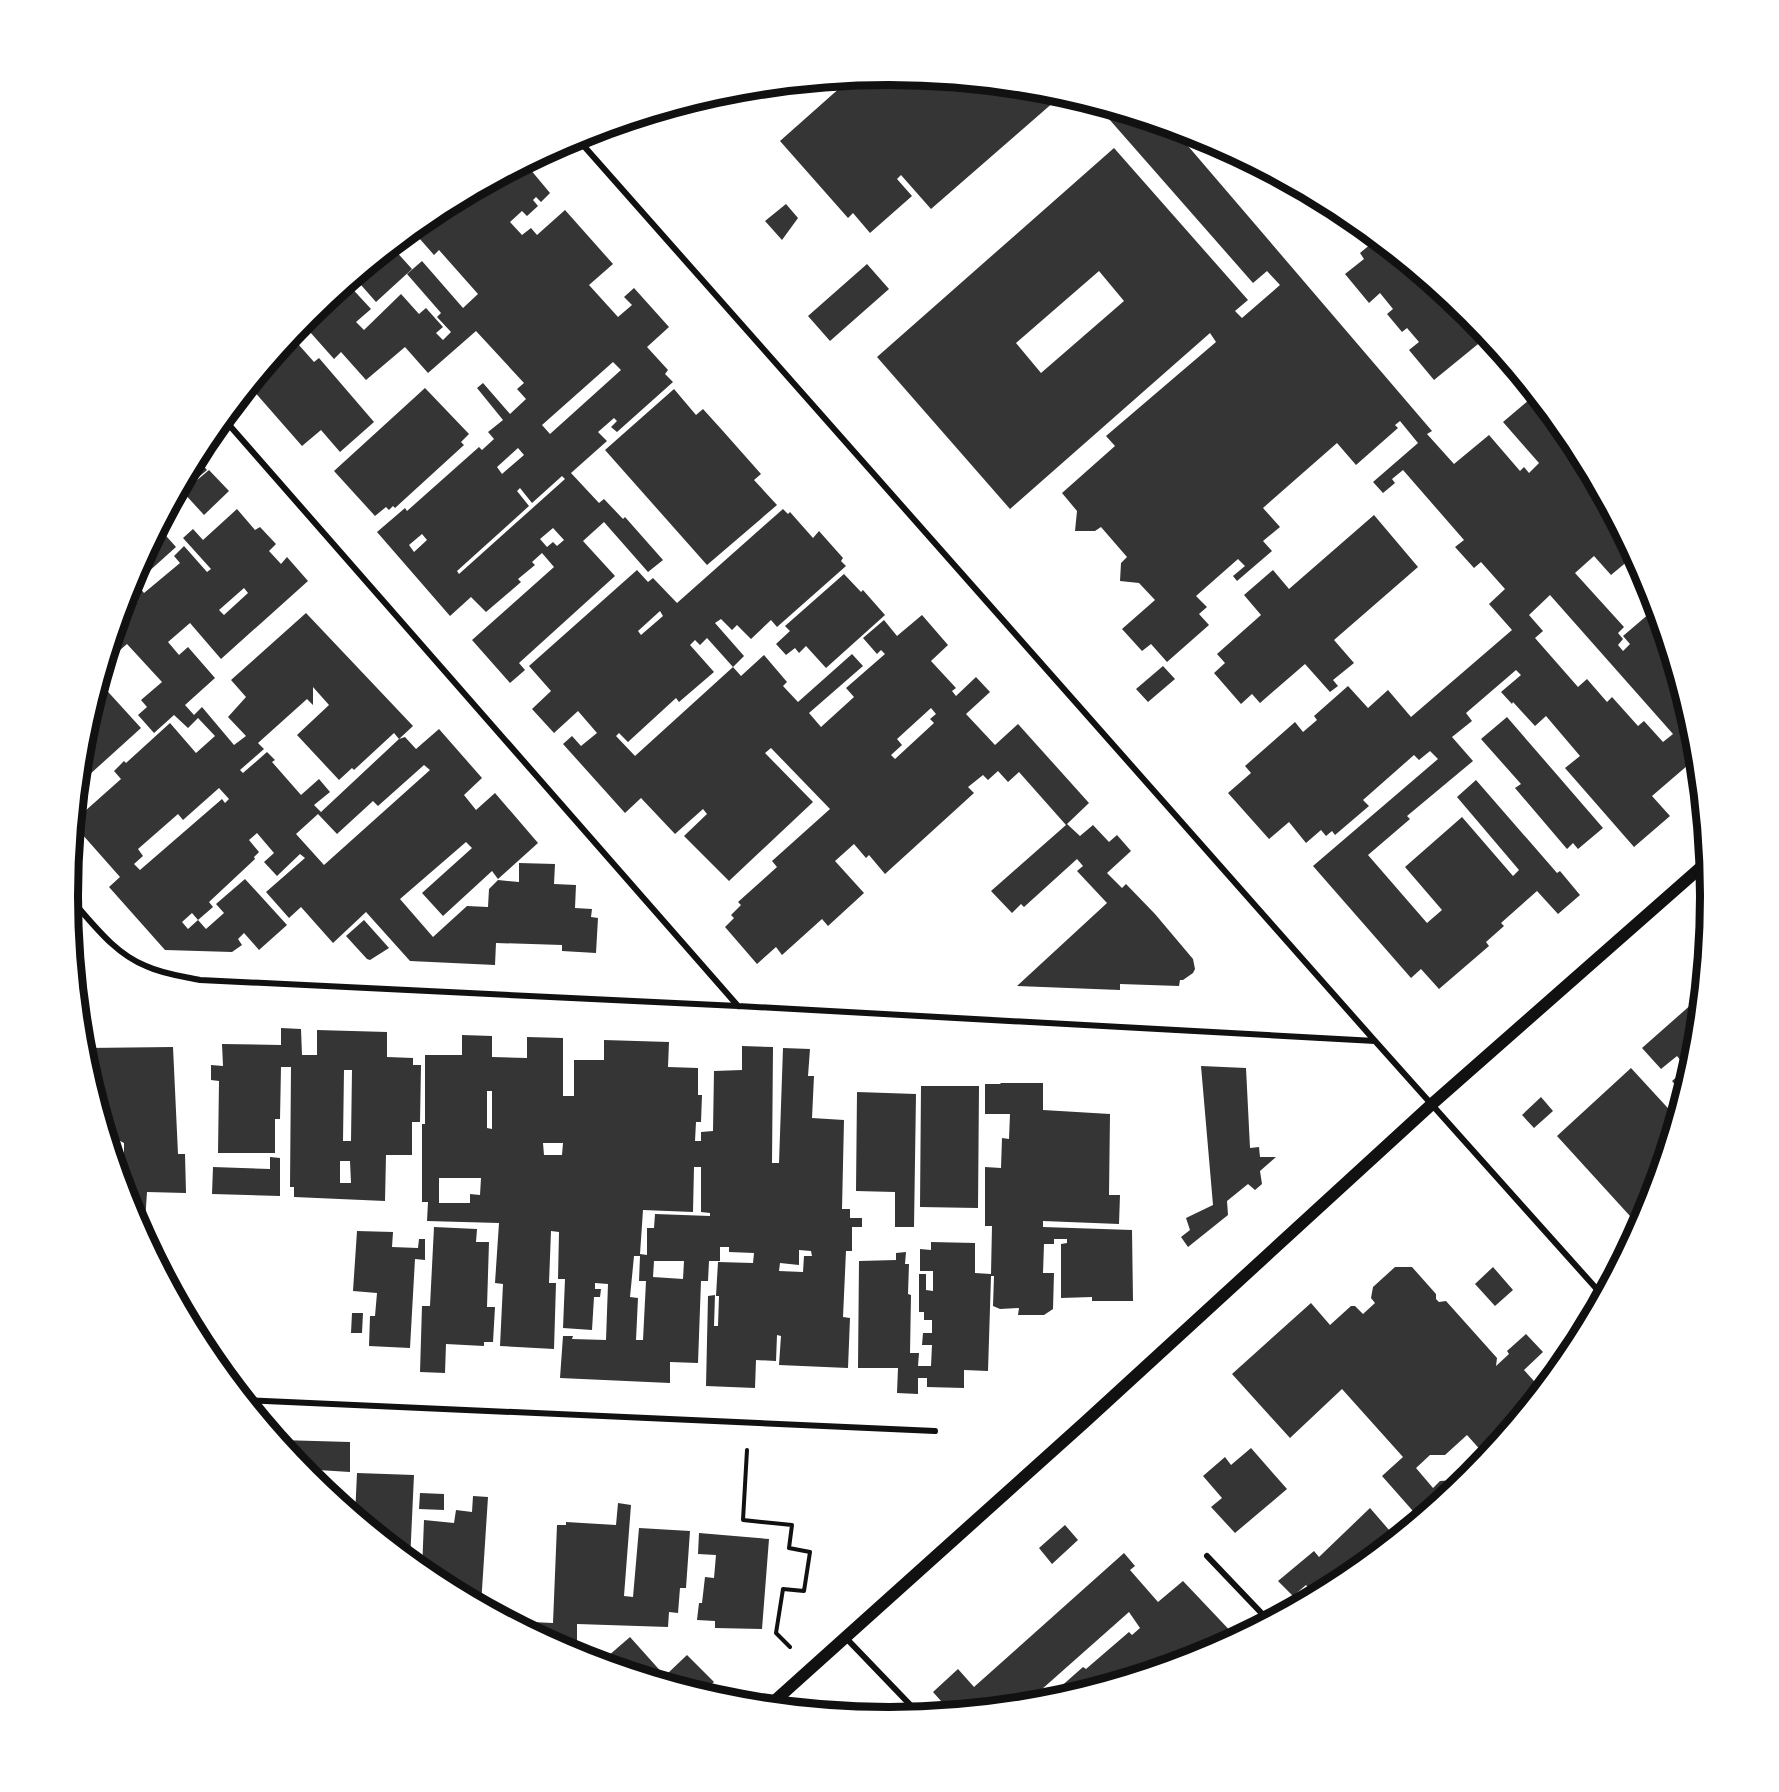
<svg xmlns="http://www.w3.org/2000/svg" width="1779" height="1792" font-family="'Alegreya Sans',sans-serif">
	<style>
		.building { fill: #353535; fill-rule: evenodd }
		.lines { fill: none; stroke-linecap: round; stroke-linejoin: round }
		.path { stroke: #111; stroke-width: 4 }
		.service { stroke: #111; stroke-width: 4.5 }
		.minor { stroke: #111; stroke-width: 6 }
		.secondary { stroke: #111; stroke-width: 12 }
		.rim { fill: none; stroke: #111; stroke-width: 8 }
	</style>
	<rect width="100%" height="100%" fill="#fff"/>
	<!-- building -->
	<path class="building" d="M890 74 1050 90 1063 94 931 209 901 175 897 179 912 196 870 233 853 213 848 218 780 141 851 78Z
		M1119 111 1200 135 1188 146 1432 431 1427 434 1454 464 1489 435 1520 471 1524 467 1529 473 1539 463 1503 422 1536 394 1573 440 1635 555 1611 575 1594 556 1575 573 1624 627 1618 633 1623 639 1618 645 1623 651 1630 644 1623 636 1657 607 1696 736 1698 763 1695 759 1652 796 1670 816 1634 847 1565 768 1580 756 1546 716 1535 726 1513 702 1512 704 1501 692 1521 675 1516 670 1466 713 1472 721 1452 737 1473 761 1407 816 1410 819 1368 855 1427 923 1442 910 1405 867 1462 817 1513 876 1519 870 1457 797 1476 780 1557 873 1560 871 1580 895 1558 914 1537 891 1501 923 1504 926 1486 942 1489 946 1439 989 1421 969 1411 978 1313 866 1438 759 1430 751 1419 760 1414 755 1363 800 1369 806 1335 835 1332 831 1326 836 1321 830 1306 843 1289 822 1269 839 1228 793 1251 773 1245 766 1295 722 1303 732 1317 720 1314 716 1348 686 1368 708 1388 690 1411 717 1512 630 1489 604 1505 589 1481 562 1474 568 1455 547 1464 540 1403 470 1392 479 1395 483 1383 493 1373 482 1418 443 1400 421 1395 425 1398 428 1356 465 1337 443 1263 508 1280 527 1263 541 1272 551 1237 581 1233 576 1245 566 1238 559 1196 596 1207 607 1199 614 1209 625 1167 662 1151 644 1142 651 1122 629 1155 600 1139 583 1120 581 1121 563 1127 557 1101 527 1095 531H1075L1077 511 1062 493 1115 446 1106 436 1216 342 1210 333 1010 509 877 357 1114 148 1248 300 1235 311 1242 318 1280 285 1267 271 1253 283 1109 119ZM1099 271 1124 301 1041 373 1016 343ZM1550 595 1673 734 1663 742 1644 721 1638 726 1612 697 1607 702 1587 679 1578 687 1535 638 1543 631 1529 615Z
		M525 163 550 193 541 202 536 197 533 200 538 206 527 216 522 211 510 222 522 235 531 228 537 235 565 210 613 264 589 285 618 317 632 305 624 297 634 288 669 327 647 347 668 370 665 374 673 382 617 432 611 427 617 421 614 418 598 432 607 441 571 473 599 503 604 499 623 519 625 517 663 560 648 572 604 522 583 541 615 576 519 663 525 670 510 683 472 640 554 567 542 553 532 562 535 565 518 579 521 582 486 612 471 597 450 616 377 532 405 508 407 511 479 447 482 450 494 439 488 432 503 420 477 388 483 383 510 414 526 399 517 389 524 383 476 331 428 373 405 347 366 380 341 352 334 359 302 323 309 315 347 283 371 309 356 322 364 330 401 294 419 314 426 308 443 327 436 333 443 340 451 332 437 317 441 313 407 274 422 261 463 308 478 294 439 250 434 255 412 230 433 212 509 172 511 174ZM613 362 621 370 550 434 542 425ZM518 448 524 455 502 474 497 467ZM562 476 565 479 459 574 457 571 529 506 517 491 520 488 532 503ZM553 528 564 540 557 546 553 542 547 547 540 539ZM422 534 427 540 414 552 409 545Z
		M1270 172 1292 183 1285 189Z
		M786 204 798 218 782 240 765 221Z
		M401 238 403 240 393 248 412 269 376 302 354 277Z
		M1378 238 1451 299 1450 300 1483 340 1434 380 1409 350 1419 342 1407 328 1402 332 1387 314 1393 309 1380 293 1369 303 1345 274 1364 259 1360 253Z
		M867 264 889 289 830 341 808 316Z
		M291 336 314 362 319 358 374 422 340 452 321 430 302 446 252 389 259 382 256 379Z
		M425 388 469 434 461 442 464 445 395 508 393 506 389 510 386 507 375 516 334 471Z
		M674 389 696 415 703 409 722 430 761 474 754 480 777 505 707 565 605 450Z
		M196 458 207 470 175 497Z
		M209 470 229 491 204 515 183 492Z
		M237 509 255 530 260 527 276 544 269 551 281 564 287 557 308 581 221 659 190 623 168 642 179 655 188 647 215 678 185 705 194 715 202 707 234 745 246 736 228 717 246 697 231 680 306 613 413 726 399 739 394 733 354 770 352 768 339 780 297 735 329 705 313 687V705L307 699 258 743 264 749 240 770 243 773 267 752 275 760 272 762 301 795 319 779 330 792 314 805 321 812 399 739 405 737 416 749 439 729 482 778 464 795 476 810 495 793 538 843 498 879 492 871 443 916 422 893 472 848 466 842 400 899 433 937 467 906 488 907 489 889 498 880 519 882V863L555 864 554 884 576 885 575 908 592 909 591 917 598 918 596 953 562 951V945L496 943 495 965 410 961 366 912 333 943 301 907 289 918 266 892 305 858 300 854 277 876 264 862 274 853 257 833 249 840 259 852 254 857 255 859 209 902 213 907 198 920 192 913 182 922 188 929 198 920 206 929 224 913 216 904 245 879 287 925 259 950 244 933 238 939 242 945 232 952 165 950 109 887 120 877 74 825 75 820 121 779 114 771 124 761 126 763 170 723 196 753 215 736 198 718 188 728 174 715 154 733 138 715 147 707 141 700 162 682 127 644 105 663 119 619 138 601 132 595 140 588 144 593 180 563 174 556 184 546 207 572 211 569 183 538 193 529 203 540ZM244 588 248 593 224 615 219 610ZM424 765 430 770 324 865 296 834 318 814 337 834 373 801 378 806ZM219 788 229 799 225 803 222 799 140 870 134 864 143 856 138 849 178 814 183 820Z
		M783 509 788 514 790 512 813 538 819 531 843 558 841 561 846 566 777 627 771 620 751 639 737 625 732 630 721 619 715 623 744 656 733 667 707 638 700 645 695 640 690 645 714 672 679 702 676 698 628 742 619 733 616 736 635 756 733 667 741 676 764 655 787 682 783 686 798 702 852 654 863 666 809 713 821 727 854 697 846 688 885 654 881 650 877 654 863 638 884 620 897 636 922 615 948 645 931 661 956 688 952 691 956 696 976 677 990 692 966 714 995 745 1018 724 1089 803 1067 824 1080 836 1093 825 1109 842 1117 835 1131 851 1107 873 1122 888 1126 884 1155 914 1193 959 1195 969 1193 973 1183 980H1180L1179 986 1120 984V990L1017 986 1107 903 1077 871 1083 866 1077 859 1024 907 1021 904 1012 913 991 891 1066 825 1019 772 1008 782 998 771 988 780 983 775 968 787 974 793 885 874 869 855 866 858 854 844 835 861 864 893 828 926 822 919 782 955 776 947 757 964 725 927 734 918 731 915 741 905 738 902 777 867 772 861 830 809 771 748 765 753 813 802 729 881 684 836 707 814 703 809 675 834 641 798 625 813 563 744 572 736 581 746 597 733 578 711 554 733 532 709 551 691 529 666 637 570 648 582 653 578 677 603ZM660 611 663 616 641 635 638 631ZM931 708 936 714 930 719 934 723 895 759 891 755 902 745 897 739Z
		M1374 515 1418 567 1334 640 1354 663 1333 680 1338 686 1330 692 1305 664 1260 703 1252 694 1241 704 1214 673 1225 663 1217 654 1261 615 1244 595 1273 570 1289 589Z
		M159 528 176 547 127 591 130 581Z
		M844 574 861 592 863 590 885 615 826 668 806 646 799 653 795 648 786 655 776 644 790 631 785 626Z
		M1163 666 1175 679 1148 702 1136 689Z
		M100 683 141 728 78 785 83 735Z
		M1507 717 1603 828 1578 849 1573 843 1567 849 1515 788 1521 784 1481 739Z
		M364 920 389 948 370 960 367 959 346 936Z
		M1702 995 1696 1057 1684 1095 1672 1081 1687 1068 1677 1056 1661 1069 1642 1048Z
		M281 1028 301 1029 302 1055H317V1030L387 1032V1057L413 1058V1065H421L420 1122H412V1155H386L385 1201 294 1197V1187H290L291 1067H281L280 1119H275V1153H218L219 1081 211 1080V1065L223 1066 222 1044 281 1045ZM344 1070H352L351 1141H343ZM340 1161H350L351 1183H340Z
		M462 1035 492 1036V1057L527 1058V1037L563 1038V1096H574V1060H604V1040L669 1042 668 1067 698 1068V1095H702L701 1122H696L695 1141H701V1132L713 1131 714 1071 742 1070V1046L773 1047 772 1163H779L783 1048 810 1049 808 1076H814L812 1118 844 1120 842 1209H850V1218H862V1227H852V1251H846L843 1317 850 1318 848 1368 779 1365 781 1336 777 1335 776 1361 756 1360 755 1388 706 1386 708 1296 715 1295 714 1326H718L719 1296H716L718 1262 753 1263 754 1253 729 1252V1247H720V1261H709L708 1281H701L698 1363 670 1362V1383L560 1378 563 1336H573L572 1339 606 1340 608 1284 595 1283V1289H601L600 1297H594L592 1330 563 1328 565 1279H558L559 1232 551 1231 549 1283H556L554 1349 500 1346 503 1284 495 1283 499 1223 427 1221 428 1202H422V1124H425V1055H462ZM487 1091H492V1129L487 1128ZM543 1143H563L562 1155H544ZM694 1167H701V1212L710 1213V1216L655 1214 654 1228H647V1255L640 1254 643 1210 693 1212ZM439 1178H481L480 1195 470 1194V1203H439ZM799 1250 811 1251 812 1256H804L803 1272 779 1271 780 1263 799 1265ZM634 1256H640L639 1281H646L643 1340H636L638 1298 630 1297ZM654 1261H684L683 1279 653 1277Z
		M82 1044 86 1048 173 1047 178 1154H185L186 1193 147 1192 144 1237 130 1210 124 1189V1143L107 1134 83 1056Z
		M1201 1066 1246 1068 1250 1148 1259 1147 1260 1157H1276L1260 1171 1262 1184 1255 1190 1248 1184 1227 1201 1228 1215 1188 1247 1181 1237 1190 1230 1186 1218 1213 1205Z
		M1631 1068 1677 1118 1649 1211 1640 1227 1557 1136Z
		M1001 1083H1043V1110L1110 1114 1109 1195H1120L1119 1224 1043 1221V1227L1132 1230 1133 1301H1092V1297L1061 1298V1244L1067 1243V1239H1054V1244H1044L1043 1273H1054L1053 1309 1044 1315H1018L1019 1308 1000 1309 993 1306 994 1276H991L988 1371 964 1370V1388L927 1387V1378H918V1394L897 1393 898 1368H858L859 1261 896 1260V1253L906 1252 905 1264H909L908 1294 911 1295 910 1353H919L918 1366H931L932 1345H922L923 1333H932V1320H924V1312H919V1274H926V1290L933 1291V1271H920V1249L931 1250V1242L975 1243V1273L991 1274 992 1226H985V1167L1001 1168 1002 1138 1009 1139 1010 1114H985V1084H1000Z
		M921 1086H979L978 1208 920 1207Z
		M857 1092 916 1094 914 1227H895V1192L856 1191Z
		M1541 1097 1553 1111 1534 1128 1522 1115Z
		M270 1157 280 1158V1196L212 1194 213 1167 270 1169Z
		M434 1227 477 1229 476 1242H489L487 1307H495L493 1342H484V1346L446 1344 445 1373 420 1372 422 1306H430Z
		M357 1231 393 1232 392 1247 418 1248 419 1239H425V1260L415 1259 410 1348 369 1346 370 1316H375L377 1293 353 1291Z
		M1395 1267H1412L1436 1294V1299L1439 1302 1446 1301 1497 1358 1496 1366 1509 1354 1507 1351 1526 1334 1543 1352 1524 1370 1542 1390 1470 1477 1420 1519 1382 1476 1403 1457 1342 1389 1290 1438 1232 1374 1311 1303 1330 1325 1351 1306H1355L1363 1314 1375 1303 1371 1298 1373 1287ZM1467 1435 1484 1454 1455 1480 1440 1481 1433 1488 1416 1468 1430 1455H1445Z
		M1493 1267 1513 1290 1495 1306 1475 1284Z
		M352 1313H363L362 1333H351Z
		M280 1440 350 1442V1472L302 1469 280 1443Z
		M1251 1448 1287 1489 1235 1533 1211 1507 1222 1498 1203 1476 1225 1457 1231 1465Z
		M357 1473 414 1475 410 1561 355 1516Z
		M420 1493 444 1494V1510L419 1509Z
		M332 1496 347 1497 346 1508 345 1507Z
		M473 1496 488 1497 481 1605 433 1579 422 1571 424 1520 454 1523 456 1510 472 1512Z
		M618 1503 631 1505 624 1596 633 1597 639 1528 690 1531 686 1588H680L678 1613 669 1612 668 1627 577 1624V1641L595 1661 575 1655 510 1621 553 1623 557 1525H566V1522L616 1525Z
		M1370 1508 1396 1538 1346 1580 1315 1596 1306 1585 1293 1596 1278 1581 1314 1551 1319 1557Z
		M1065 1525 1078 1540 1052 1564 1039 1548Z
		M699 1533 769 1539 762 1629 715 1628V1621L697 1620 699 1603H702L705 1577 714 1578 716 1555 698 1554Z
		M1124 1553 1135 1566 1130 1570 1158 1602 1183 1581 1237 1638 1204 1656 1064 1698 1057 1690 1083 1667 1086 1669 1129 1632 1132 1635 1140 1628 1129 1612 1024 1705 945 1713 949 1710 933 1692 958 1669 974 1687Z
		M630 1637 673 1685 600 1663Z
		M687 1655 714 1682 701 1694 680 1687 667 1674Z
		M1053 1694 1058 1700 1042 1703Z"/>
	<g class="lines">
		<!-- path -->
		<path class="path" d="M747 1450 743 1520 792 1525 789 1548 810 1552 804 1591 783 1589 776 1633 790 1647"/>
		<!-- service -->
		<path class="service" d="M673 107 675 109 679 105"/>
		<!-- minor -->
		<path class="minor" d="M575 136 1375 1041 1603 1296
			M223 418 738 1006
			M68 896C91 921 113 953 146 966 163 974 181 976 200 980L738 1006 1375 1041
			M245 1400 935 1431
			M1207 1556 1269 1621
			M845 1637 920 1715"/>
		<!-- secondary -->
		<path class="secondary" d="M769 1706 1085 1422 1432 1104 1708 861"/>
	</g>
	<!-- crop -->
	<path d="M0 0H1779V1792H0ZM78 896a811 811 0 1 1 1622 0a811 811 0 1 1-1622 0Z" fill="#fff" fill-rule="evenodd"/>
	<path class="rim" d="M78 896a811 811 0 1 1 1622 0a811 811 0 1 1-1622 0Z"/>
</svg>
